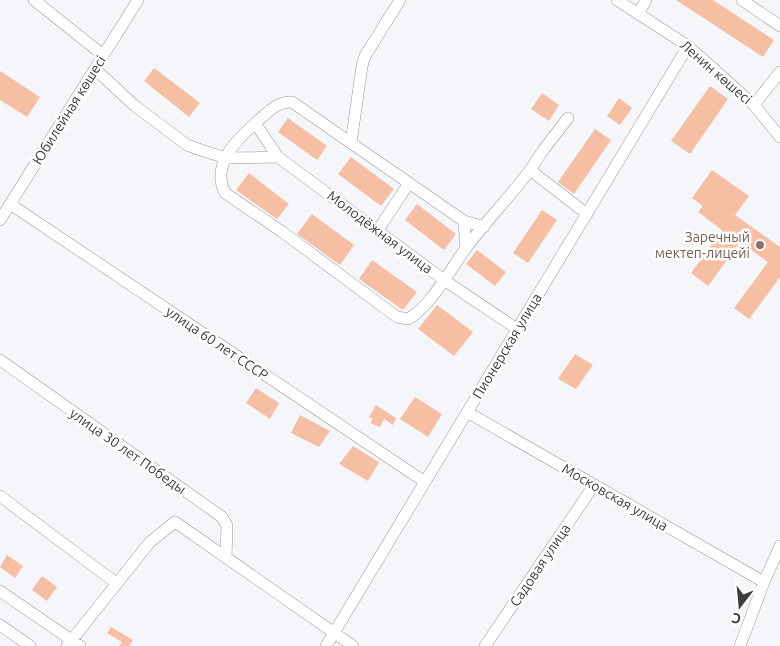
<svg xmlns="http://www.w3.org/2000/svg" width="780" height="646" font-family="Ubuntu,sans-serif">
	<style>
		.building { fill: #f6bfa4 }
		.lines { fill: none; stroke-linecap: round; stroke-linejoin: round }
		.minor-casing { stroke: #98999c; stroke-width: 12 }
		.minor { stroke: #fff; stroke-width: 11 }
		.education-dot { fill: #8d6e63; stroke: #fff; stroke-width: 2 }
		.labels { text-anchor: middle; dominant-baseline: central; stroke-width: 5; stroke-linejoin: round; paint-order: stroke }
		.street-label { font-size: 14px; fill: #3c3d3e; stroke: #fff }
		.education-label { font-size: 14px; fill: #785e54; stroke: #fff; text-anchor: end }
	</style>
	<rect width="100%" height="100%" fill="#f5f6f9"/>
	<!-- building -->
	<path class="building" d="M676 0H713L774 40 763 57Z
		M154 68 200 103 189 117 144 81Z
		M0 71 40 97 27 117 0 100Z
		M710 86 728 99 690 154 671 141Z
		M542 93 559 105 549 121 531 109Z
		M619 98 632 108 620 125 607 116Z
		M288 118 327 146 317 160 278 132Z
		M595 129 611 140 574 194 558 182Z
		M351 157 394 189 381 206 338 174Z
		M712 170 749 196 735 215 780 247V277L749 319 734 308 768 262 740 242 708 286 691 273 722 230 698 212 703 206 692 198Z
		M249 173 289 204 277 219 236 190Z
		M417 204 456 234 444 250 405 220Z
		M542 210 557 220 528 263 513 253Z
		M312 214 354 245 340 265 297 234Z
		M477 250 506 272 495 286 466 264Z
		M372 260 417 292 403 310 359 279Z
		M437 305 473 332 454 356 418 329Z
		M575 354 593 365 576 389 558 379Z
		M256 388 279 403 270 419 246 403Z
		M415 397 442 414 428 437 400 419Z
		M376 405 396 418 393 425 384 419 380 427 370 423 373 419 369 417Z
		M300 415 330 431 319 447 291 433Z
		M353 446 379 462 368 481 339 464Z
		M7 555 23 566 15 578 0 567Z
		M42 576 57 587 47 601 32 590Z
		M111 627 133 640 129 646H119L122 642 107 633Z"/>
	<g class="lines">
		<!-- minor casing -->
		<g class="minor-casing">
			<path id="minor" d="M34 0 103 55
				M400 0 365 56 362 66 351 143 464 221 484 227
				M617 0 688 46 754 105 780 137
				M742 0 780 26
				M638 14 646 0
				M95 69 135 106 187 145 201 150 226 158 278 157
				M754 105 780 72
				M255 123 278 157 444 280 517 329
				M351 143 292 102C278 101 269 111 259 120 239 137 210 164 225 193L281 231 397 317 408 319C431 306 450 270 466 248 486 221 510 197 530 170L587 214
				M530 170 544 149 568 118
				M10 204 425 482
				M0 220 138 0
				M464 221 466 248
				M378 230 409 183
				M0 360 222 517 227 526 226 558
				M467 412 764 582
				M0 496 116 583
				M0 591 80 646
				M0 625 30 646
				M67 646 150 542 175 522 353 646
				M326 646 688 46
				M485 646 594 485
				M740 646 764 582 780 546"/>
		</g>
		<!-- minor -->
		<use href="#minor" class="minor"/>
	</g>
	<!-- markers -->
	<circle class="education-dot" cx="760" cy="245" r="5"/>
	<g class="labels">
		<!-- street labels -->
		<g class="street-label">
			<text transform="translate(716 72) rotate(41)">Ленин көшесі</text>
			<text transform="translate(69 110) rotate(-58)">Юбилейная көшесі</text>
			<text transform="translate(380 232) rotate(37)">Молодёжная улица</text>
			<text transform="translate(217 343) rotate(34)">улица 60 лет СССР</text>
			<text transform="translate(507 346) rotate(-59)">Пионерская улица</text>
			<text transform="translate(128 451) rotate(35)">улица 30 лет Победы</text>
			<text transform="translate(615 497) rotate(30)">Московская улица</text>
			<text transform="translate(540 565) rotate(-56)">Садовая улица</text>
		</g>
		<!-- education labels -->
		<g class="education-label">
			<text x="750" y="237">Заречный<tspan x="750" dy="16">мектеп-лицейі</tspan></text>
		</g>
	</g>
	<!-- north arrow -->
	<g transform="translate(740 606) rotate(196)" stroke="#ffffff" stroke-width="4" paint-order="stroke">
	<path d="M0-4L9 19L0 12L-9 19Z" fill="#3c3d3e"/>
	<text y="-8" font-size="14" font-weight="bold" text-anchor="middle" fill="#3c3d3e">С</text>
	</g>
</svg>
